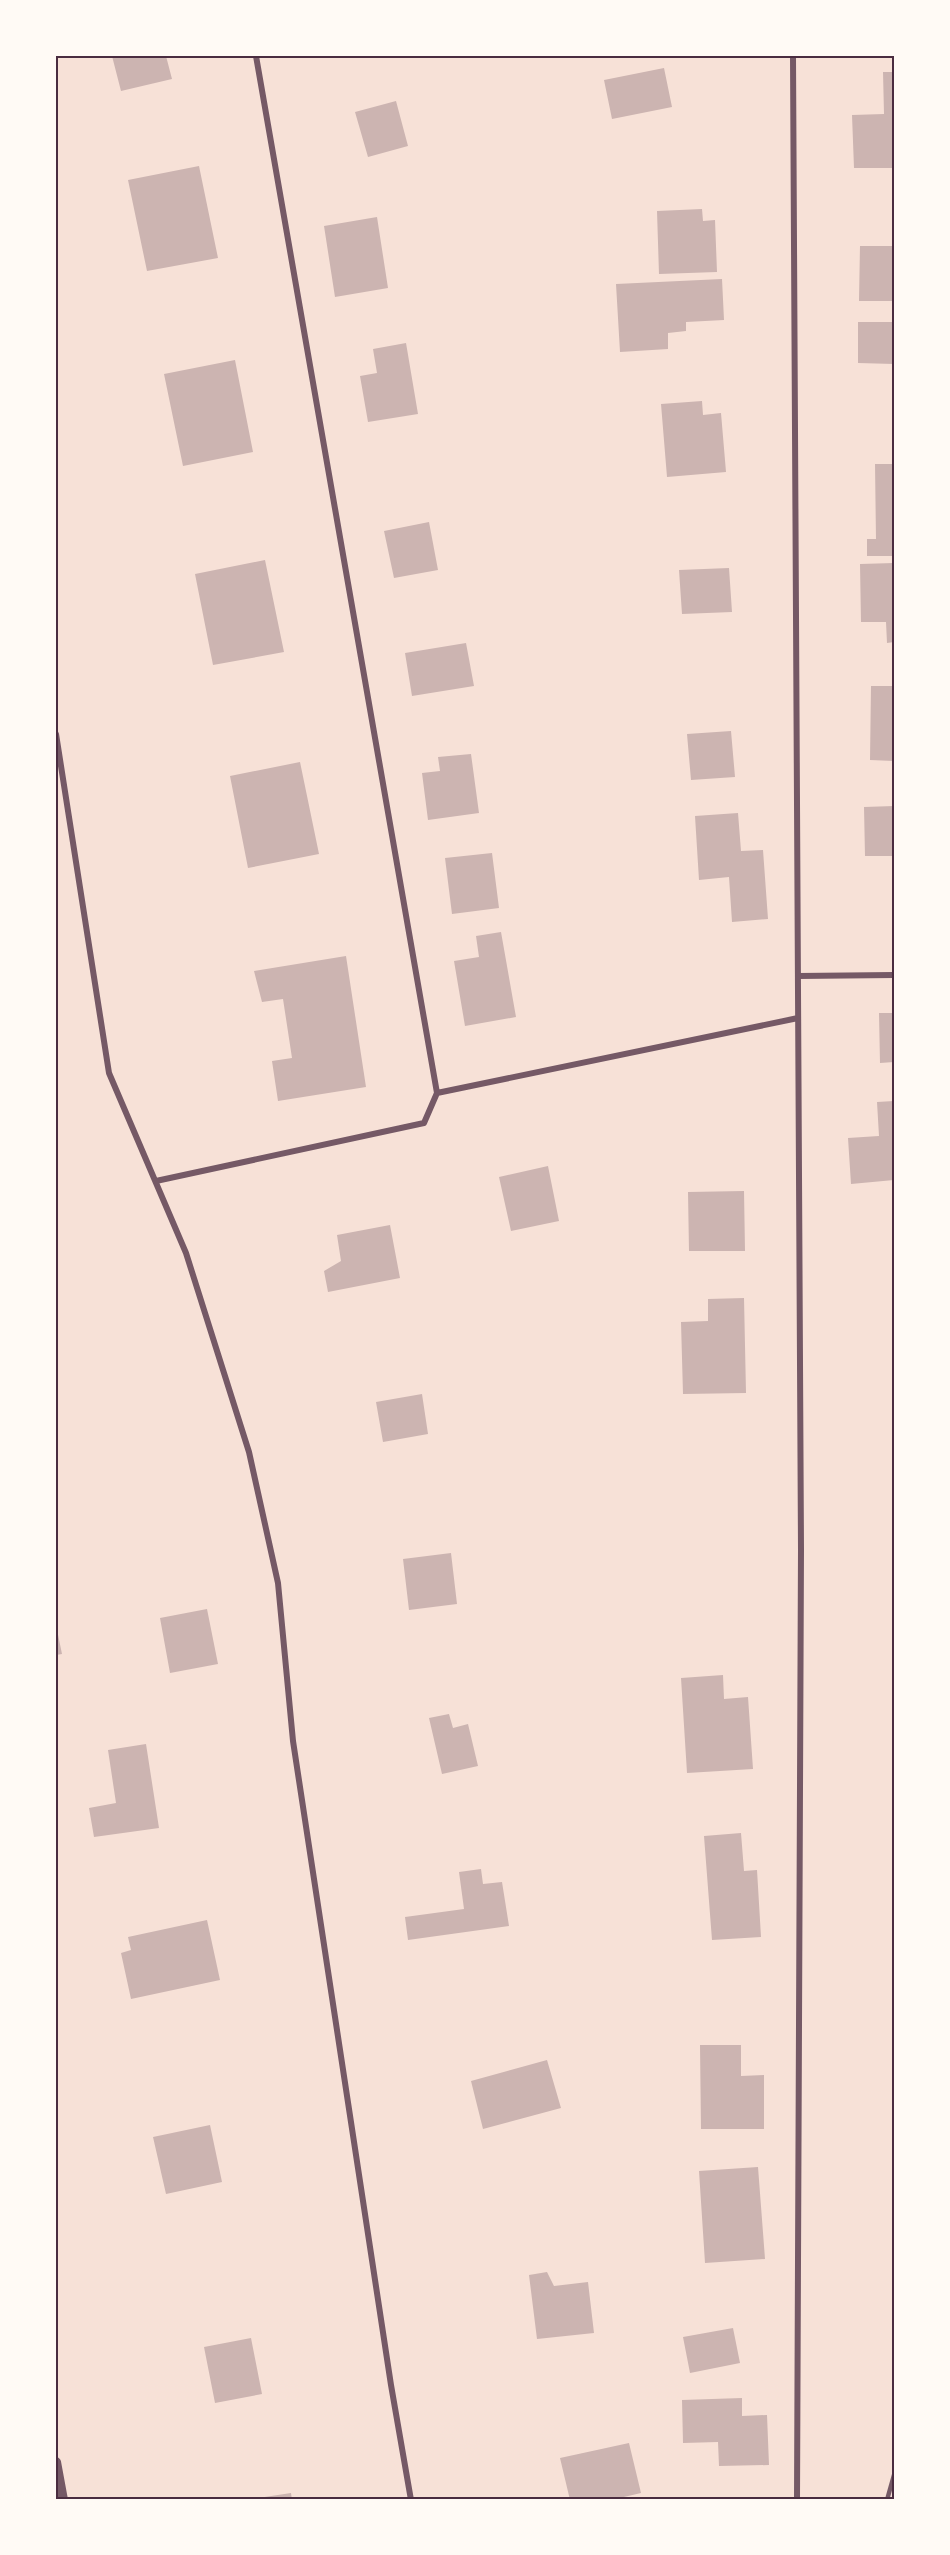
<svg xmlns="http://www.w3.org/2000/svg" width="950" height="2555" font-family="Inter,sans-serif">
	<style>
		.building { fill: #ccb4b1 }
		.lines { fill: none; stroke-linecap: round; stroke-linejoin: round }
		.service { stroke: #755966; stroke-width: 4.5 }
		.minor { stroke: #755966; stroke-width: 6 }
		.tertiary { stroke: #755966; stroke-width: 10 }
		.neatline { fill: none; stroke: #4a2c40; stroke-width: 2 }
	</style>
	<rect width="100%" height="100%" fill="#f7e1d7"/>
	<!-- building -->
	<path class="building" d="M112 56H166L172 79 121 91Z
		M664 68 672 107 612 119 604 80Z
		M883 72H894V168H854L852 115 884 114Z
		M396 101 408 146 368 157 355 112Z
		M199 166 218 258 147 271 128 180Z
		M702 209 703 221 715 220 717 272 659 274 657 211Z
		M377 217 388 288 335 297 324 226Z
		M860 246H894V301H859Z
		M722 279 724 320 686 322V331L668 333V349L620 352 616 284Z
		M858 322H894V364L858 363Z
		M406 343 418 414 368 422 360 376 377 373 373 349Z
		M235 360 253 452 183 466 164 374Z
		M702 401 703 415 721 413 726 472 667 477 661 404Z
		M875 464H894V556H867V539H876Z
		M429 522 438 570 394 578 384 531Z
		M265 560 284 652 213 665 195 574Z
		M894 563V642L887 643 886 622H861L860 564Z
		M729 568 732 612 682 614 679 570Z
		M466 643 474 686 412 696 405 653Z
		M871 686H894V761L870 760Z
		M731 731 735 777 691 780 687 734Z
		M471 754 479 813 428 820 422 773 440 771 438 757Z
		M300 762 319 854 248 868 230 776Z
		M894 806V890H892V856H865L864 807Z
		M738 813 741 851 763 850 768 919 732 922 729 877 699 880 695 816Z
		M492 853 499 908 452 914 445 858Z
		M501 932 516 1017 465 1026 454 961 479 957 476 936Z
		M346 956 366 1087 278 1101 272 1061 292 1058 283 999 262 1002 254 971Z
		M879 1013H894V1062L880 1063Z
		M894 1101V1180L851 1184 848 1138 879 1136 877 1102Z
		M548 1166 559 1221 511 1231 499 1177Z
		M744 1191 745 1251H689L688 1192Z
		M390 1225 400 1278 328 1292 324 1271 341 1261 337 1235Z
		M744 1298 746 1393 683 1394 681 1322 708 1321V1299Z
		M422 1394 428 1434 383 1442 376 1402Z
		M451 1553 457 1604 409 1610 403 1559Z
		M207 1609 218 1664 170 1673 160 1618Z
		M56 1625 62 1654 56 1655Z
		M723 1675 724 1699 748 1697 753 1769 687 1773 681 1678Z
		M449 1714 453 1728 468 1724 478 1766 442 1774 429 1718Z
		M146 1744 159 1828 94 1837 89 1808 116 1803 108 1750Z
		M741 1833 744 1871 757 1870 761 1937 712 1940 704 1836Z
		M481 1869 483 1884 502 1882 509 1926 408 1940 405 1917 464 1909 459 1872Z
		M207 1920 220 1980 131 1999 121 1953 131 1950 128 1937Z
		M700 2045H741V2076L764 2075V2129H701Z
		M547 2060 561 2108 483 2129 471 2081Z
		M210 2125 222 2182 166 2194 153 2137Z
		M758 2167 765 2259 705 2263 699 2171Z
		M547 2272 554 2286 588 2282 594 2333 537 2339 529 2275Z
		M733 2328 740 2363 690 2373 683 2337Z
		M251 2338 262 2394 215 2403 204 2347Z
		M742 2398V2416L767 2415 769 2465 719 2466 718 2442 683 2443 682 2400Z
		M629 2443 641 2493 611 2500H570L560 2458Z
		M291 2493 292 2500H258V2498Z"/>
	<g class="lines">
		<!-- service -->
		<path class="service" d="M887 2500 894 2475"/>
		<!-- minor -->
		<path class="minor" d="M256 56 437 1093
			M793 56 801 1549 797 2500
			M56 734 109 1073 186 1253 249 1452 278 1583 293 1741 391 2385 411 2500
			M798 976 894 975
			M437 1093 798 1018
			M156 1181 424 1123 437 1093"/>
		<!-- tertiary -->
		<path class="tertiary" d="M56 2462 63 2500"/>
	</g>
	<!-- border -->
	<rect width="950" height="2555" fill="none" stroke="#fffaf5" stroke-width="114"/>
	<rect x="57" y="57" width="836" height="2441" class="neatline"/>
</svg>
